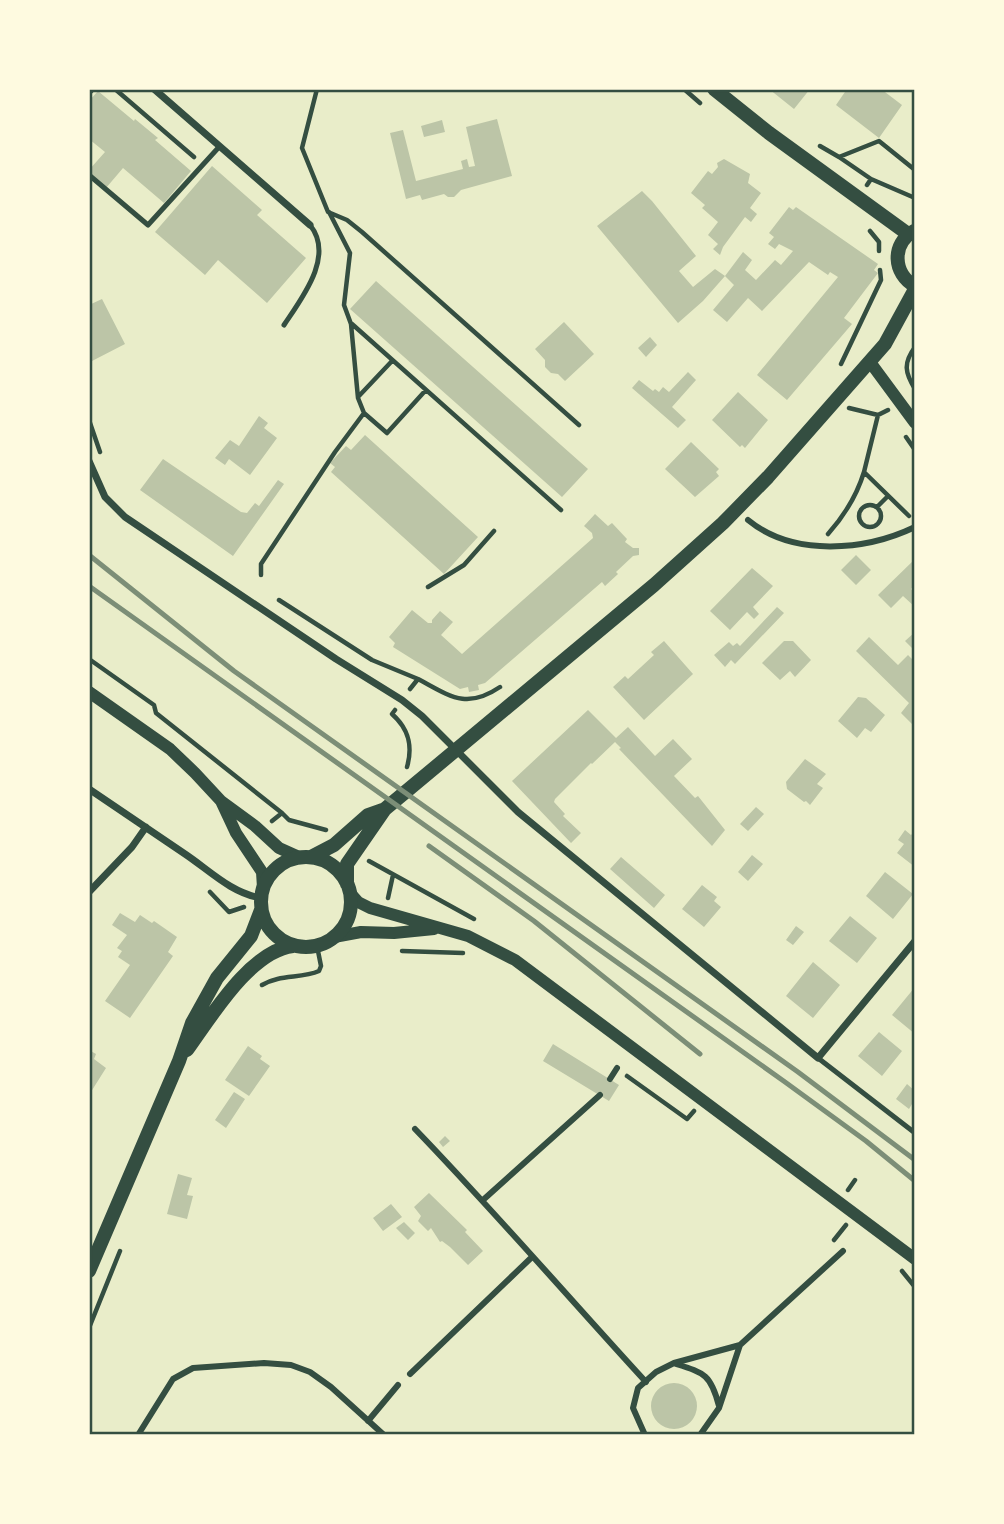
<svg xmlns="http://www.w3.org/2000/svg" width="1004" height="1524" font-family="'DejaVu Sans',sans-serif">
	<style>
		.building { fill: #bcc5a7 }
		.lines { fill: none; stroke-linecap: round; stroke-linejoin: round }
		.path { stroke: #344e41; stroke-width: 4.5 }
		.service { stroke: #344e41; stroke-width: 5 }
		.pedestrian { stroke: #344e41; stroke-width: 6 }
		.minor { stroke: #344e41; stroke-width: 7 }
		.tertiary { stroke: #344e41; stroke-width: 12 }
		.secondary { stroke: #344e41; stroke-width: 14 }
		.rail { stroke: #7c8e77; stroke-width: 5 }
		.neatline { fill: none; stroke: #344e41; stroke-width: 2.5 }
	</style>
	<rect width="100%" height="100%" fill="#e9edc9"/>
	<!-- building -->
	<path class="building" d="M769 89H810L794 109Z
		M847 89H881L902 105 879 138 836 105Z
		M98 91 134 121 135 119 158 138 155 140 191 171 164 203 123 168 106 188 89 174V170L105 152 89 139V101Z
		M497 119 512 176 461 190 454 197H448L444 194 422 200 420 195 406 199 390 133 403 130 416 181 463 169 461 161 467 159 469 167 475 166 466 127Z
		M442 120 445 132 424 137 421 126Z
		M724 159 750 174 748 183 761 193 750 208 757 214 751 222 745 217 723 247 720 255 713 249 718 244 708 235 718 222 702 208 705 205 691 193 708 171 712 174 718 167 717 163Z
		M212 166 262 210 257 215 306 258 267 303 218 260 205 275 155 232Z
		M642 191 652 201 696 256 679 271 693 287 715 269 725 276 703 301 678 323 597 226Z
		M789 207 793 210 796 207 878 264 874 270 878 273 844 318 852 324 787 400 757 375 838 277 830 272 828 275 809 262 762 311 748 298 727 322 713 310 734 285 725 276 743 252 752 260 745 270 756 280 775 260 781 265 793 251 779 244 775 249 768 244 774 237 769 233Z
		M376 281 588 469 562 497 350 309Z
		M102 299 125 344 92 361 89 356V305Z
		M564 322 594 354 565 381 558 374 551 373 545 367V360L535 349Z
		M650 337 657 345 646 357 638 348Z
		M688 372 696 380 672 407 686 420 678 428 632 388 639 380 653 391 655 389 659 392 663 387 669 392Z
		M738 392 768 420 745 448 742 445 740 447 712 420Z
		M259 416 268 423 264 428 277 438 250 475 229 459 225 465 215 458 230 440 239 446Z
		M365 435 478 537 444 574 331 472 335 467 330 463 346 446 351 450Z
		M691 442 719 469 716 472 719 476 695 497 665 469Z
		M163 459 241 512 247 513 255 503 259 506 278 480 284 484 233 556 140 490Z
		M595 514 608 526 612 523 627 539 625 542 633 548H639V555L633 556 616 572 618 574 605 586 602 582 485 683 478 685 479 690 469 692 468 687 460 689 393 647 395 643 389 637 412 610 428 623H432V620L440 611 453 622 441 635 462 654 593 538 592 533 584 526Z
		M856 555 871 570 856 585 841 570Z
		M915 559V585L911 589 915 593V607L903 596 891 608 878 595Z
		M752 568 773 586 753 607 759 614 754 619 747 612 730 630 710 611Z
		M777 607 784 613 735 664 731 660 725 667 714 655 729 642 733 646 737 643 740 646Z
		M915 632V651L905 641Z
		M869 637 898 665 908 655 915 662V727L901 713 909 703 856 651Z
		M664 641 693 674 644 720 613 687 625 676 628 679 654 655 651 652Z
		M784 641H793L811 660 795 677 790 671 780 680 762 663Z
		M858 697 866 698 885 715 871 732 865 728 857 738 838 721Z
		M588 710 616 738 628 727 655 756 673 739 692 759 674 776 695 798 698 796 725 830 712 846 619 749 621 748 615 742 592 764 591 763 555 799 554 802 565 814 563 816 581 833 571 843 512 781Z
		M805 759 826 774 817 784 823 788 810 805 806 801 804 802 787 789 786 782Z
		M756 807 764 814 748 831 740 824Z
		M905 830 911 835 915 831V867L897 853 904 844 898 840Z
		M752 855 763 864 748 881 738 872Z
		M621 857 665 895 654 908 610 869Z
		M885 872 913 894 893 919 866 896Z
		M702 885 717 897 714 901 721 907 704 927 682 909Z
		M120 913 135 922 140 915 152 923 154 921 177 937 168 952 173 956 130 1018 105 1001 130 965 118 957 122 951 117 948 127 935 112 925Z
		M850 916 877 938 857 963 829 941Z
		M796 926 804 932 793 945 786 940Z
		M813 962 840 985 813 1018 786 996Z
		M915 987V1034L892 1015Z
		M879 1032 902 1051 882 1076 858 1056Z
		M553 1044 619 1085 609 1101 543 1061Z
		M248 1046 262 1056 260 1059 270 1066 249 1096 225 1080Z
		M89 1050 96 1054 94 1059 106 1068 89 1095Z
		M907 1084 915 1091V1106L912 1104 909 1109 896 1099Z
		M234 1092 245 1099 226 1128 215 1120Z
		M445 1136 450 1141 443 1147 439 1142Z
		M178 1174 192 1178 187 1195 193 1196 187 1219 167 1214Z
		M429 1193 467 1230 465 1232 483 1251 468 1265 450 1247 442 1241 440 1242 431 1228 428 1231 418 1221 421 1216 414 1207Z
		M391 1204 402 1217 383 1231 373 1218Z
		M404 1222 415 1233 408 1240 396 1228Z
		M651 1406a23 23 0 1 1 46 0a23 23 0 1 1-46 0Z"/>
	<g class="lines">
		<!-- path -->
		<path class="path" d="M115 89 194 157
			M317 89 302 148 328 212 347 220 362 232 579 425
			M684 89 700 103
			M820 146 839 157 879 141 915 170
			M839 157 871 179
			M867 185 871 179 915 198
			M329 212 350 253 344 305 351 324 358 398 364 413 387 433 425 391
			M870 231 879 242V251
			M352 324 561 510
			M915 347C903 363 905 373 915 389
			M841 364 881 280 880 270
			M358 397 392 361
			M849 408 878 415 888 410
			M878 415 864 472 909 516
			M89 420 100 452
			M906 437 915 450
			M859 516a11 11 0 1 1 22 0a11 11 0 1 1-22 0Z
			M877 507 888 496
			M828 534C844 516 857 495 864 472
			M261 575V564L335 452 364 413
			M428 587 464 565 494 531
			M279 600 372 660 418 679
			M89 659 154 705 156 713 282 813 272 821
			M410 689 418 679C450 696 466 710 500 687
			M395 710 392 714C409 729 413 746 407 767
			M282 813 289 820 326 830
			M369 861 474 919
			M210 892 229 912 244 907
			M388 898 393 875
			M402 951 463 953
			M262 985C280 974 301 979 319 971L321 966 317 946
			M627 1076 687 1119 694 1111
			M848 1190 855 1180
			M834 1240 846 1225
			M902 1271 915 1287
			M89 1328 120 1251"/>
		<!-- service -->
		<path class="service" d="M89 93 93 89
			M89 175 148 225 219 147
			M284 325C302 298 335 256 310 225
			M818 1058 915 1133"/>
		<!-- pedestrian -->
		<path class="pedestrian" d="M748 520C793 557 865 551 915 527
			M610 1079 617 1068
			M415 1129C494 1211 569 1298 646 1382
			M483 1200 600 1095
			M676 1364C705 1373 711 1375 719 1406
			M410 1374 532 1257
			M368 1421 398 1385
			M138 1435 173 1379 193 1368 264 1363 291 1365 310 1372 331 1387 384 1435
			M645 1435 633 1408 638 1388 656 1372 674 1363 740 1345 843 1251
			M700 1435 719 1408 740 1345"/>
		<!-- minor -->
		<path class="minor" d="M154 89 310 225
			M89 461 105 497 125 517 336 659 402 700 422 716 518 812 818 1058 915 941
			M89 789C121 811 153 832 185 854 209 870 231 893 261 898
			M89 892 132 847 146 827"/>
		<!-- tertiary -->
		<path class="tertiary" d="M870 362 915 423
			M89 692 170 749 195 773 221 801 255 826 279 848 299 857
			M221 801 236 833 262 872 263 888
			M350 893 358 902 370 908 468 936 515 960 915 1259
			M334 937 361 932 394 933 434 929"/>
		<!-- secondary -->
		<path class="secondary" d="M714 89 769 133 908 234
			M914 231C891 244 893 274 915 286
			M261 902a45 45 0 1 1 90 0a45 45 0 1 1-90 0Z
			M311 857 334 845 368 815 385 809
			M347 884V864L385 809 654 585 723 523 768 477 885 344 915 289
			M187 1050C211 1017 250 951 293 946
			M89 1271 179 1061 192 1023 217 978 251 936 261 910"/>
		<!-- rail -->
		<path class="rail" d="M89 555 234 671 798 1072 915 1160
			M89 586 785 1082 866 1141 915 1181
			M429 846 534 921 700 1054"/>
	</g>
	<!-- border -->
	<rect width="1004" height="1524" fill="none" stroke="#fefae0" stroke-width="182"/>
	<rect x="91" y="91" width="822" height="1342" class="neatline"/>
</svg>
